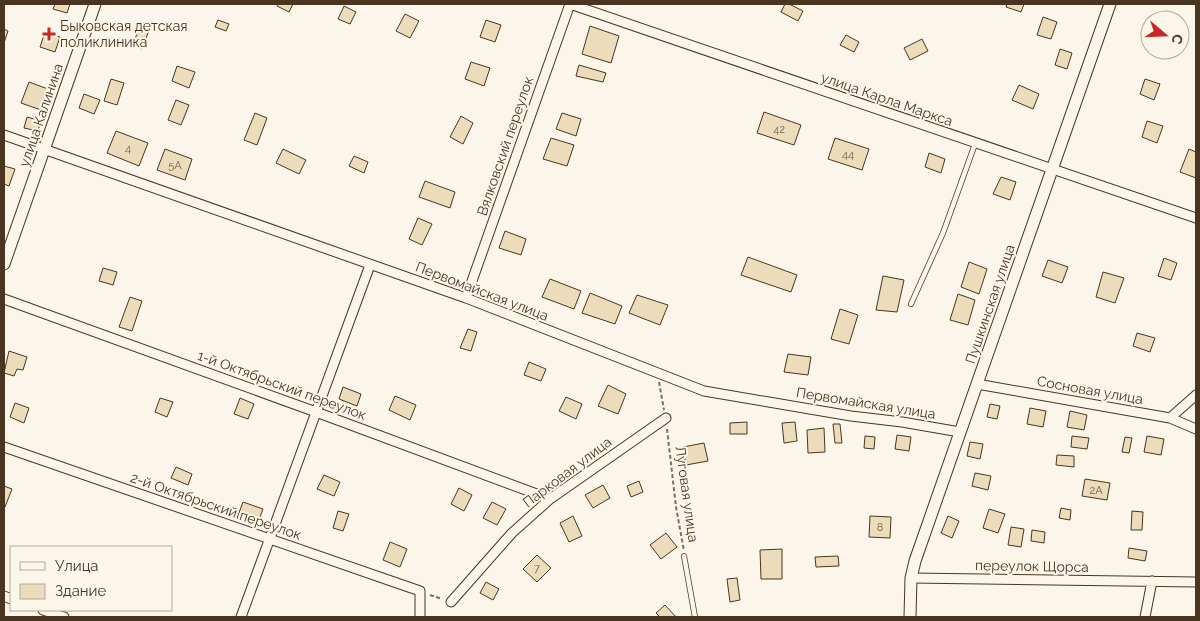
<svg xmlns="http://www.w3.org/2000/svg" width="1200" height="621" font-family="Raleway,sans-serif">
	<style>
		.building { fill: #ecdcbc; stroke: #4a3520 }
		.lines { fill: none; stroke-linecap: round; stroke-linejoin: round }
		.service-casing { stroke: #4a3520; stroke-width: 6 }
		.minor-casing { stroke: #4a3520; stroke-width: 11 }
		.tertiary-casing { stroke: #4a3520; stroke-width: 13 }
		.path { stroke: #7f6f5c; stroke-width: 2; stroke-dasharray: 4 2.5; stroke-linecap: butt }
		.service { stroke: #fbf6e9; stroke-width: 4.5 }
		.minor { stroke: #fbf6e9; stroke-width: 9 }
		.tertiary { stroke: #fbf6e9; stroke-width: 11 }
		.poi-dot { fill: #c62828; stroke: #fbf6e9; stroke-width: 2 }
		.labels { text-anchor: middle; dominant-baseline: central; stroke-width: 4; stroke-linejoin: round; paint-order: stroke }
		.number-label { font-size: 11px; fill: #725f47 }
		.poi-label { font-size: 14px; fill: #4a3520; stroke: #fbf6e9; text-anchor: start }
		.street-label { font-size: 14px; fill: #4a3520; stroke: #fbf6e9 }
	</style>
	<rect width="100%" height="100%" fill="#fbf6e9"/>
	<!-- building -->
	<path class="building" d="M55 4H70L67 13 53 9Z
		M278 4H293L289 12 277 6Z
		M785 4H789L803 11 798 21 781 12Z
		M1007 4H1024L1021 12 1006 7Z
		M344 6 356 12 350 24 338 19Z
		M405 14 419 21 410 38 396 31Z
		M1043 17 1057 22 1051 39 1037 35Z
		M218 20 229 24 226 31 215 27Z
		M486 20 501 25 495 42 480 37Z
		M141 22 151 25 142 49 133 45Z
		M590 26 619 36 611 63 582 54Z
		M4 29 8 31 4 43Z
		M45 32 60 37 55 52 40 47Z
		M846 35 859 42 854 52 840 45Z
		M922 39 928 51 910 60 904 48Z
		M1060 49 1072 53 1067 69 1055 65Z
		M471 62 490 68 484 86 465 79Z
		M579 65 606 73 603 82 576 76Z
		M177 66 195 72 189 88 172 81Z
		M111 79 124 83 117 105 104 101Z
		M1145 79 1160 84 1154 100 1140 94Z
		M29 82 48 89 41 110 21 103Z
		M1019 85 1039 94 1033 109 1012 100Z
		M84 94 100 100 94 114 79 108Z
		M176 100 189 105 181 125 168 120Z
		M764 112 801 125 794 145 757 133Z
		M255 113 267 118 257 145 244 140Z
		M562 113 581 119 576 136 556 129Z
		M461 116 473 123 463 144 450 137Z
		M27 117 41 121 38 131 24 128Z
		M1147 121 1163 126 1157 143 1142 137Z
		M116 131 148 143 139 166 107 153Z
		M551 138 574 145 567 166 543 159Z
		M835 138 869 149 862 170 828 159Z
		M165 149 192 159 185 180 157 170Z
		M283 149 306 160 299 174 276 163Z
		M1189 149 1196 152V178L1180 172Z
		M929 153 945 159 941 173 925 167Z
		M354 156 368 162 364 173 349 166Z
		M4 166 15 169 9 186 4 184Z
		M1001 177 1016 182 1010 200 993 194Z
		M425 181 455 192 450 208 419 197Z
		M418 218 432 224 422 245 409 239Z
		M505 231 526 239 521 255 499 248Z
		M748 257 797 275 791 292 741 275Z
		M1164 258 1177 263 1171 280 1158 276Z
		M1048 260 1068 267 1062 283 1042 276Z
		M969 262 987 269 979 294 961 287Z
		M103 268 117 272 113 285 99 281Z
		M1103 272 1124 278 1115 303 1096 297Z
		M883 276 904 280 897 312 876 310Z
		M550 279 581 291 574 309 542 297Z
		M590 293 622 306 615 324 582 313Z
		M958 294 975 300 968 325 950 320Z
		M637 295 668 305 660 325 629 313Z
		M130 297 142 301 132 331 119 327Z
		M840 309 858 315 849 344 831 339Z
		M468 329 477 332 471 351 460 348Z
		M1137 333 1155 338 1150 352 1133 346Z
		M9 351 27 357 23 370 17 369 14 376 4 373Z
		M788 354 811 357 808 375 784 372Z
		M529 362 546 369 541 381 524 375Z
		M608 385 626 394 618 414 598 406Z
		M343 387 361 394 357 406 339 399Z
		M395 396 416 405 410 420 389 410Z
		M566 397 582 404 576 419 559 411Z
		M160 398 173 402 167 417 155 412Z
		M240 398 254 404 248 419 234 414Z
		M15 403 29 408 24 423 10 417Z
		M990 404 1000 406 997 419 987 417Z
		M1030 408 1046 411 1043 427 1027 424Z
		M1070 411 1087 415 1084 430 1067 427Z
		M747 422V434H730V423Z
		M795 422 797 441 784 443 782 423Z
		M833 424H840L842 443H835Z
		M824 428 825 452 808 453 807 430Z
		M897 435 911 437 909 451 895 449Z
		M865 436 875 437 874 449 864 448Z
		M1072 436 1089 438 1087 449 1071 447Z
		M1147 436 1164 439 1161 455 1144 452Z
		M1125 437 1132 438 1129 453 1122 452Z
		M970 442 983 444 980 459 967 456Z
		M704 443 708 461 686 465 683 447Z
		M1057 455 1074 456V467L1056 465Z
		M176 467 192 474 188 485 171 478Z
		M975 473 991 476 988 490 972 486Z
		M324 475 340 482 334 496 317 489Z
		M1085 479 1110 483 1107 500 1082 496Z
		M639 481 643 492 631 497 627 486Z
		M603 485 610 498 593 508 585 495Z
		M4 486 12 489 5 507 4 506Z
		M459 488 472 495 464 511 451 504Z
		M243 502 263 509 257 525 237 518Z
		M492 502 506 509 497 525 483 518Z
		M1061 508 1071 510 1070 520 1059 518Z
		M989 509 1005 514 998 533 983 528Z
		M338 511 349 514 343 531 333 528Z
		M1132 511 1143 512 1142 530H1131Z
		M573 516 582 536 569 542 560 523Z
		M870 516 891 517 890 538 869 537Z
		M948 516 959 521 952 538 941 533Z
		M1011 527 1024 529 1021 547 1008 545Z
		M1032 530 1045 532 1044 543 1031 541Z
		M666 533 677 547 661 559 650 545Z
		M390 542 407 549 400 567 383 560Z
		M1129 548 1147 551 1145 561 1128 558Z
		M782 549V579H761L760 550Z
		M537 555 551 568 537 582 523 569Z
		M838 556 839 566 816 567 815 557Z
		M737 578 740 600 730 602 727 579Z
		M486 582 499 589 493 600 480 593Z
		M665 605 676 617H660L656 613Z"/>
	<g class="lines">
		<!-- service casing -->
		<g class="service-casing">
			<path id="service" d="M911 304 943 233 975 144
				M684 556 695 617"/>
		</g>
		<!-- minor casing -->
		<g class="minor-casing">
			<path id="minor" d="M570 4 1196 218
				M4 135 466 298 704 391 851 416 902 422 960 432
				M466 298 570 4
				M4 299 316 412 550 499
				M977 384 1170 418 1196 429
				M1170 418 1196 395
				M4 447 420 591V617
				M911 578 1196 582
				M4 596 11 599
				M451 602 512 533 550 499 666 418
				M43 610 64 617
				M241 617 370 265
				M1145 617 1152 581"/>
		</g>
		<!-- tertiary casing -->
		<g class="tertiary-casing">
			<path id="tertiary" d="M4 264 95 4
				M910 617 911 578 915 561 1110 4"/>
		</g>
		<!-- path -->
		<path class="path" d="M659 382 664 410
			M667 429 676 507 684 551
			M430 595 442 599"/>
		<!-- service -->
		<use href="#service" class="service"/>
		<!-- minor -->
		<use href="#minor" class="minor"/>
		<!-- tertiary -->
		<use href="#tertiary" class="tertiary"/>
	</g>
	<!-- markers -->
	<path class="poi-dot" d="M46.5 26.5h5v5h5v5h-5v5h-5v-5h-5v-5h5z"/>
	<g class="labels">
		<!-- number labels -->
		<g class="number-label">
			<text x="779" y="129">42</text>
			<text x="128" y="148">4</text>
			<text x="848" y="154">44</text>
			<text x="175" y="165">5А</text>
			<text x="1096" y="490">2А</text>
			<text x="880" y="527">8</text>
			<text x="537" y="568">7</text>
		</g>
		<!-- poi labels -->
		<g class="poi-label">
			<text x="60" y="26">Быковская детская<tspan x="60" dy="16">поликлиника</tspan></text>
		</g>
		<!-- street labels -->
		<g class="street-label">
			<text transform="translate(887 99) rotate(19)">улица Карла Маркса</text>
			<text transform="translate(41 115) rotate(-71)">улица Калинина</text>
			<text transform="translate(505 146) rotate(-71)">Вялковский переулок</text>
			<text transform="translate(482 291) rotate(21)">Первомайская улица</text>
			<text transform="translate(990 304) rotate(-71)">Пушкинская улица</text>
			<text transform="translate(282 385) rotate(20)">1-й Октябрьский переулок</text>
			<text transform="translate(1090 390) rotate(10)">Сосновая улица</text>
			<text transform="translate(866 403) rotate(9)">Первомайская улица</text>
			<text transform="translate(567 472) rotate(-37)">Парковая улица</text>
			<text transform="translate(687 494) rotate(82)">Луговая улица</text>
			<text transform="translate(216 506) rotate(19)">2-й Октябрьский переулок</text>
			<text transform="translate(1032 566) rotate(1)">переулок Щорса</text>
		</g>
	</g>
	<!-- border -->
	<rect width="1200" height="621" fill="none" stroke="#4a3520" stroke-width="10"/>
	<!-- legend -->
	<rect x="10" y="546" width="162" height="65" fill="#fbf6e9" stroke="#b4a999"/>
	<rect x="20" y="562" width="25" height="8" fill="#fbf6e9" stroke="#b4a999"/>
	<text x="55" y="571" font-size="15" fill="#4a3520">Улица</text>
	<rect x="20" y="584" width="25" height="15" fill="#ecdcbc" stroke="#b4a999"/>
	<text x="55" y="596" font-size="15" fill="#4a3520">Здание</text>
	<!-- north arrow -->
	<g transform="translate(1165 35) rotate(109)"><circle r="24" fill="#fbf6e9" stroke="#b4a999"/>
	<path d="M0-4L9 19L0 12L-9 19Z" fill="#c62828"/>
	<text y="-8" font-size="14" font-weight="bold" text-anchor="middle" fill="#4a3520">С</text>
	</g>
</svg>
